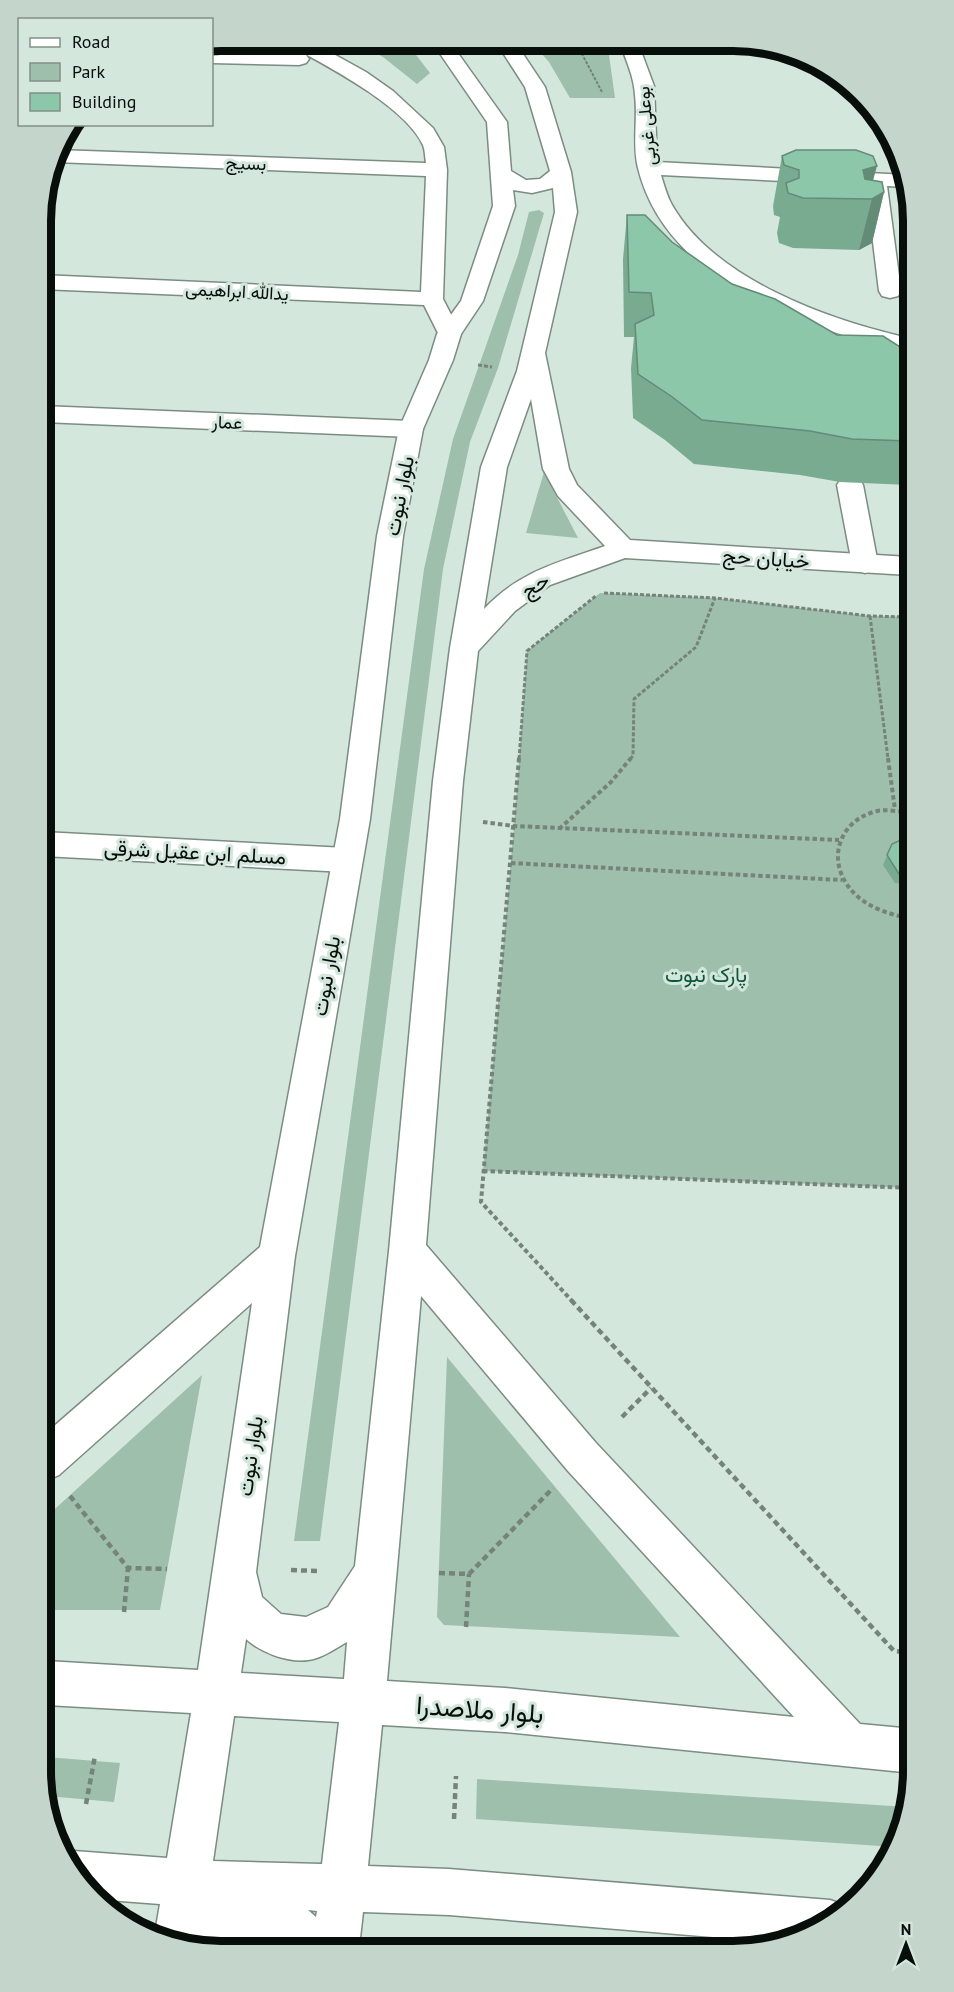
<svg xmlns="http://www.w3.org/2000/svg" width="954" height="1992" font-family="'PT Sans',Vazirmatn,sans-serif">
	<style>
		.green { fill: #9dbfac }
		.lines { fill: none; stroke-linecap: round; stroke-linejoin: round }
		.minor-casing { stroke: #7b8c82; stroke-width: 3 }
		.major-casing { stroke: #7b8c82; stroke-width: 3 }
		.path-far3 { stroke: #76837b; stroke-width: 2; stroke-dasharray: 3 1.5; stroke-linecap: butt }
		.path-far2 { stroke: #76837b; stroke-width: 3; stroke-dasharray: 4 2; stroke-linecap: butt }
		.path-far1 { stroke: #76837b; stroke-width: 4; stroke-dasharray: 4.5 3; stroke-linecap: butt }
		.path { stroke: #76837b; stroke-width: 4.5; stroke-dasharray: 6 4; stroke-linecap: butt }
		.minor { fill: #fff; fill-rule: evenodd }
		.major { fill: #fff; fill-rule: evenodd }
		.wall { fill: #79ab91 }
		.shaded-wall { fill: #638b76 }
		.building { fill: #8dc7a9; stroke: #638b76; stroke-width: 1.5 }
		.labels { text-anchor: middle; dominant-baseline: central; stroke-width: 6; stroke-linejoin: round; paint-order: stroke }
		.far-street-label { font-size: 18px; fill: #080e0a; stroke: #d4e7dc }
		.street-label { font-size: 21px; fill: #080e0a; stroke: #d4e7dc }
		.park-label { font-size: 21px; fill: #0e563a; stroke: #d4e7dc }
		.near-street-label { font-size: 26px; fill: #080e0a; stroke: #d4e7dc }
		.rim { fill: none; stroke: #080e0a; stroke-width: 8 }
	</style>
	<rect width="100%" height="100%" fill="#d4e7dc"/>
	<!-- green -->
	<path class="green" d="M354 41 406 42 430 73 417 84 383 57Z
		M531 42 603 43 609 55 615 98H570L549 62Z
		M539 210 544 213 498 368 470 442 443 569 320 1541H294L424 569 453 439 518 255 529 212Z
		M544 472 578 538 526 533Z
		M600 593 715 598 870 616 909 617 911 1188 483 1171 514 826 527 651Z
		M447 1357 680 1637 444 1625 437 1617Z
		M202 1375 160 1610H46V1517Z
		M47 1757 120 1763 114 1802 47 1796Z
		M477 1779 907 1807 900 1840 895 1847 476 1819Z"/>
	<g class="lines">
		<!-- minor casing -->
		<g class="minor-casing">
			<path id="minor" d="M287 41H310L366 72 393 91 433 128 444 147 447 170 443 299 461 334 457 339 449 341 441 339 424 305 41 289V275L421 292 426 176 54 162 57 150 426 163C425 157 425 150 423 145 405 106 327 66 289 45Z
				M620 43H638L654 86 657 162 907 175V187L887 186 901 291 898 296 890 298 882 296 879 291 866 185 661 175C664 185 667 196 672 205 715 280 829 320 908 338V352C807 329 666 283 638 168 632 145 638 119 635 95 634 77 626 60 620 43Z
				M212 51 299 53 306 55 309 59 306 63 299 65 212 63Z
				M42 406 411 421 420 423 423 429 420 435 411 437 42 422Z
				M850 477 859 479 863 485 878 564 874 570 865 573 856 570 852 564 837 485 841 479Z
				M43 832 346 848 357 851 361 860 357 869 346 872 43 856Z"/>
		</g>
		<!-- major casing -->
		<g class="major-casing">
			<path id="major" d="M432 42H450L507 122 511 171 526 180 540 179 550 171 525 87 496 42H515L545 87 571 172 577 212 545 353 569 469 577 485 630 540 909 557V575L625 558 550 585 515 611 478 651 463 781 426 1245 596 1443 860 1724 913 1729V1773L505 1732 382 1725 368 1866 449 1869 830 1900 847 1906V1908L833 1921 785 1943 449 1915 363 1912 359 1947 280 1948 269 1939 244 1938 224 1948H186L155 1933 160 1904 95 1899 71 1871 64 1855 74 1851 167 1858 191 1713 46 1705V1661L198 1670 252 1303 59 1475 46 1481 45 1434 260 1247 340 819 377 536 399 429 429 360 437 334 461 301 493 206 487 122ZM553 188 555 212 517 371 481 467 450 648 433 781 389 1251 355 1566 328 1607 306 1617 281 1614 262 1597 256 1572 295 1256 370 819 403 536 423 429 453 360 461 334 483 301 515 206 513 190 532 193ZM531 399 543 469 558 496 605 546C557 563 520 571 484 609L507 467ZM421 1296 568 1471 794 1717 505 1688 387 1681ZM246 1639C260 1652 288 1663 308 1660 321 1659 336 1648 347 1642L344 1679 241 1673ZM234 1716 339 1722 322 1864 213 1861ZM308 1910 317 1911 316 1917Z"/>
		</g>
		<!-- path-far3 -->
		<path class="path-far3" d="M385 42 395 48 405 42
			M573 43 582 54 602 92"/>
		<!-- path-far2 -->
		<path class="path-far2" d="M478 365 492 367
			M604 593 715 598 870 616 909 617
			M870 616 888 759
			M519 759 527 651 597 595
			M630 759 633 756 634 699 696 647 715 598"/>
		<!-- path-far1 -->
		<path class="path-far1" d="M519 758 481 1202 573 1302
			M888 758 895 810
			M910 812C900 812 887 809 877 811 836 821 825 865 855 894 870 909 891 914 910 919
			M483 822 514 826 839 840
			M559 829 611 782 631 758
			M511 863 842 880
			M483 1171 911 1188"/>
		<!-- path -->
		<path class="path" d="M571 1300 894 1651 913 1653
			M622 1417 651 1388
			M70 1496 128 1568 167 1569
			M291 1570 317 1571
			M439 1573 469 1574 553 1488
			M124 1612 128 1568
			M466 1627 469 1574
			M86 1804 95 1756
			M454 1819 456 1776"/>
		<!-- minor -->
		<use href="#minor" class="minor"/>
		<!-- major -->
		<use href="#major" class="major"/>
	</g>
	<!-- wall -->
	<path class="wall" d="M782 156 873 180 884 192 872 243 859 250 793 248 779 243 777 233 780 217 774 215 773 206Z
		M627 215 672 242 732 284 837 335 908 352V485L840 482 800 475 694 464 665 440 633 418 631 368 634 337H624L623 259Z
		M910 840V885L895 883 883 865 892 844Z"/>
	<!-- shaded-wall -->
	<path class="shaded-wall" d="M877 166 868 199 863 170Z
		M884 192 872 243 859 250 872 199Z"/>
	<!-- building -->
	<path class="building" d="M796 150H856L873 156 877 166 863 170 865 179 882 182 884 192 872 199 803 198 788 193 786 183 799 178V170L784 165 782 156Z
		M627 215H645L672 242 732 284 775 299 837 335 883 336 908 352V441L852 439 810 431 702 420 671 396 638 374 635 324 654 315 651 293 629 292Z
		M905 838 910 840V875L899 874 887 855 892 844Z"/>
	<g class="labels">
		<!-- far-street labels -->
		<g class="far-street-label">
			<text transform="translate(646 126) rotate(-95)">بوعلی غربی</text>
			<text transform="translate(246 163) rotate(2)">بسیج</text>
			<text transform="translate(237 291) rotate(3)">یدالله ابراهیمی</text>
			<text transform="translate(227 422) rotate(2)">عمار</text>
		</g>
		<!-- street labels -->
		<g class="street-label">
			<text transform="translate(399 496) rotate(-79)">بلوار نبوت</text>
			<text transform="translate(766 558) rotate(4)">خیابان حج</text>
			<text transform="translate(535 585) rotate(-31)">حج</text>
			<text transform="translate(195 852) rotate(3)">مسلم ابن عقیل شرقی</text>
			<text transform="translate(326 976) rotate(-80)">بلوار نبوت</text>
			<text transform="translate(250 1456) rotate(-82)">بلوار نبوت</text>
		</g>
		<!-- park labels -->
		<g class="park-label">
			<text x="706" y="974">پارک نبوت</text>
		</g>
		<!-- near-street labels -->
		<g class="near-street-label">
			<text transform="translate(480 1709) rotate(4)">بلوار ملاصدرا</text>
		</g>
	</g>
	<!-- crop -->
	<path d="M0 0H954V1992H0ZM221 51H733A170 170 0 0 1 903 221V1771A170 170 0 0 1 733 1941H221A170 170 0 0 1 51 1771V221A170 170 0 0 1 221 51Z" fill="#c4d6cb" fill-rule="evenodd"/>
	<path class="rim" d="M221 51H733A170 170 0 0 1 903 221V1771A170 170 0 0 1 733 1941H221A170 170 0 0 1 51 1771V221A170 170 0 0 1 221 51Z"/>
	<!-- legend -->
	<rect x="18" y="18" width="195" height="108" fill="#d4e7dc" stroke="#829088" stroke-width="1.5"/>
	<rect x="30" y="38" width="30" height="9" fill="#ffffff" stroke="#829088" stroke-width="1.5"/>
	<text x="72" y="48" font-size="18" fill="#080e0a">Road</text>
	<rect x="30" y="63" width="30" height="18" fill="#9dbfac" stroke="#829088" stroke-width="1.5"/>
	<text x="72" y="78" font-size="18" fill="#080e0a">Park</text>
	<rect x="30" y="93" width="30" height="18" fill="#8dc7a9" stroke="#829088" stroke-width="1.5"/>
	<text x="72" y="108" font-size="18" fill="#080e0a">Building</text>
	<!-- north arrow -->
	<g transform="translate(906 1944)" stroke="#d4e7dc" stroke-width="4.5" paint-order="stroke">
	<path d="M0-4.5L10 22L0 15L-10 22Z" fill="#080e0a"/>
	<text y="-9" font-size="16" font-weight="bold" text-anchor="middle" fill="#080e0a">N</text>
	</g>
</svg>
